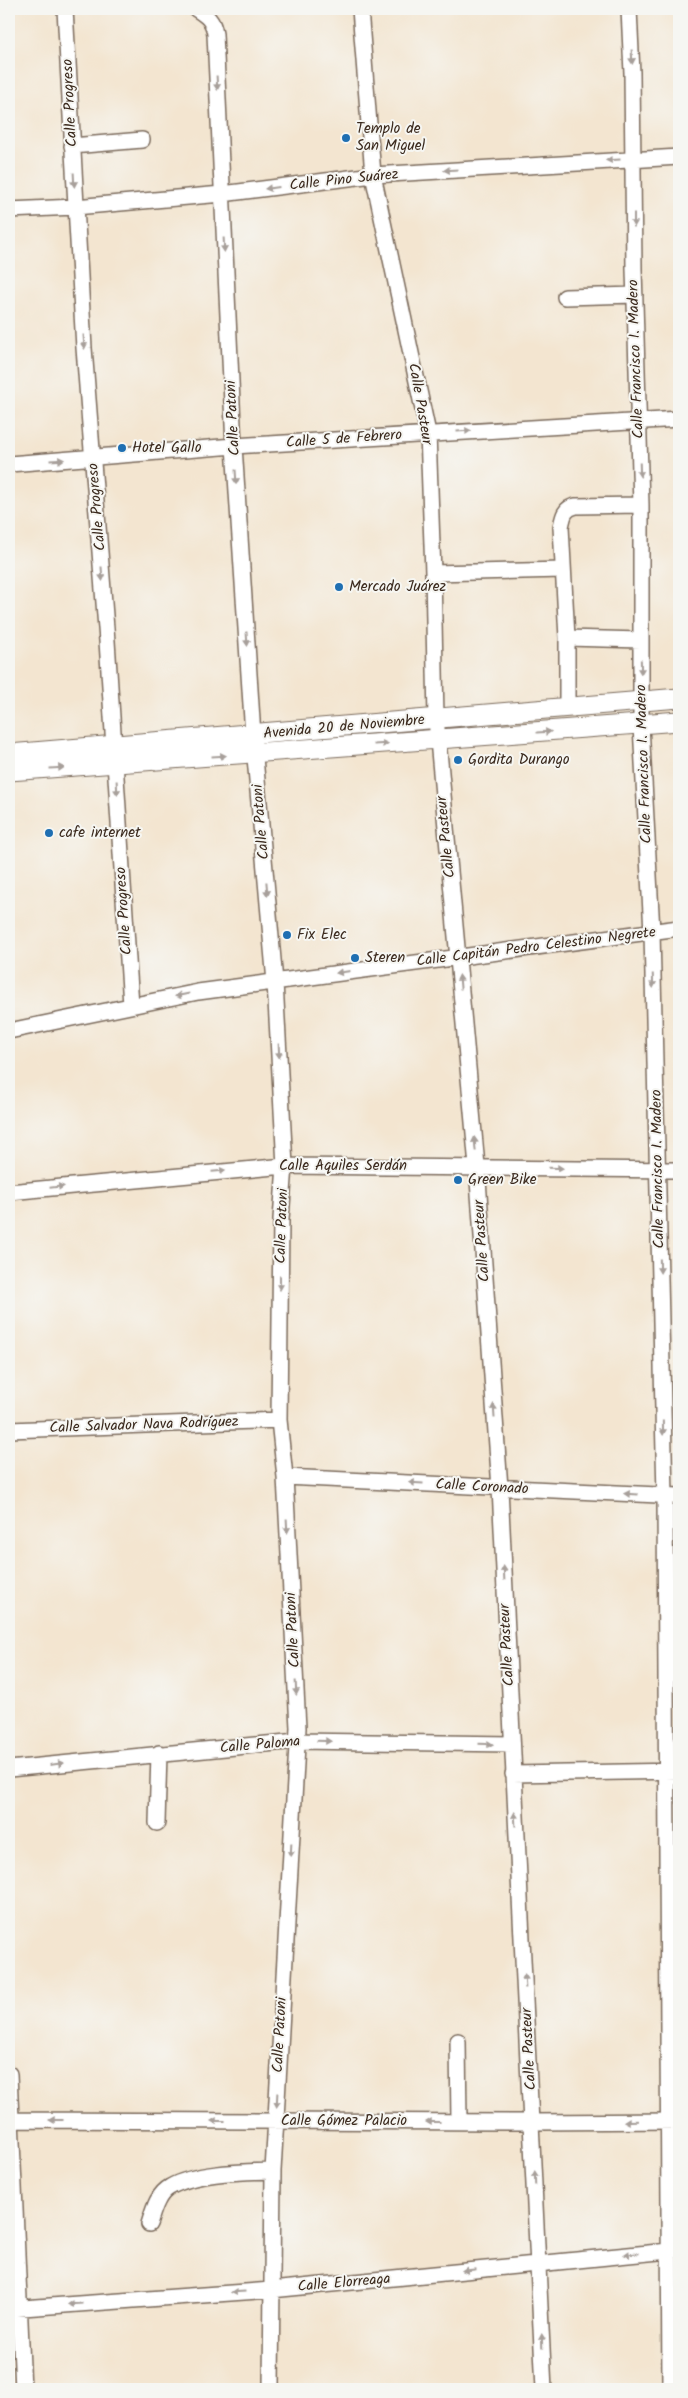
<svg xmlns="http://www.w3.org/2000/svg" width="688" height="2398" font-family="Kalam,sans-serif">
	<style>
		.lines { fill: none; stroke-linecap: round; stroke-linejoin: round }
		.minor-casing { stroke: #7b6b5c; stroke-width: 18 }
		.major-casing { stroke: #7b6b5c; stroke-width: 21 }
		.minor { stroke: #fff; stroke-width: 15 }
		.major { stroke: #fff; stroke-width: 19 }
		.oneway { fill: #a79f9a }
		.poi-dot { fill: #1f6fb2; stroke: #f6f6f2; stroke-width: 2 }
		.labels { text-anchor: middle; dominant-baseline: central; stroke-width: 4; stroke-linejoin: round; paint-order: stroke }
		.street-label { font-size: 15px; fill: #3b2a1e; stroke: #f6f6f2 }
		.poi-label { font-size: 15px; fill: #3b2a1e; stroke: #f6f6f2; text-anchor: start }
	</style>
	<rect width="100%" height="100%" fill="#f6f6f2"/>
	<filter id="ink" filterUnits="userSpaceOnUse"><feTurbulence type="fractalNoise" baseFrequency=".02" numOctaves="2"/><feDisplacementMap in="SourceGraphic" scale="10" xChannelSelector="R" yChannelSelector="G"/><feConvolveMatrix kernelMatrix="1 2 1 2 8 2 1 2 1" color-interpolation-filters="sRGB"/></filter>
	<filter id="wash" filterUnits="userSpaceOnUse"><feTurbulence type="fractalNoise" baseFrequency=".0096" numOctaves="4" result="noise"/><feDisplacementMap in="SourceGraphic" scale="20" xChannelSelector="R" yChannelSelector="G"/><feGaussianBlur stdDeviation="1.12" result="paint"/><feColorMatrix in="noise" values="0 0 0 0 0 0 0 0 0 0 0 0 0 0 0 0 0 1.4 0 .05"/><feComposite in="paint" operator="in"/></filter>
	<g filter="url(#wash)">
		<rect width="100%" height="100%" fill="#f3e5d0"/>
	</g>
	<g filter="url(#ink)">
		<g class="lines">
			<!-- minor casing -->
			<g class="minor-casing">
				<path id="minor" d="M65 9 84 348 107 641 131 1005
					M196 9C207 16 213 20 215 34L234 446 253 735 275 982 285 1166 281 1219 279 1420 285 1477 298 1728 273 2171 271 2389
					M360 9 373 175 428 433 433 573 436 718 477 1166 500 1488 544 2389
					M629 9 632 73 634 269 641 505V725L652 932 665 1496 670 2389
					M72 146 142 140
					M9 210 75 207 222 194 373 175 679 157
					M565 297 635 295
					M9 464 234 446 679 419
					M433 573 563 570
					M567 638 641 640
					M567 707V638L561 527C563 517 564 508 576 506L641 505
					M9 1031 198 992 679 928
					M9 1192 285 1166 679 1170
					M9 1430 279 1420
					M285 1477 679 1496
					M9 1769 297 1741 512 1744
					M513 1774 679 1771
					M157 1823 159 1753
					M458 2041 459 2122
					M9 2074 23 2389
					M9 2120 533 2122 678 2121
					M149 2224C153 2212 157 2194 170 2187 196 2172 243 2172 273 2171
					M9 2309 271 2290 679 2250"/>
			</g>
			<!-- major casing -->
			<g class="major-casing">
				<path id="major" d="M9 754 679 698
					M9 771 679 721"/>
			</g>
			<!-- minor -->
			<use href="#minor" class="minor"/>
			<!-- major -->
			<use href="#major" class="major"/>
		</g>
		<!-- one-way arrows -->
		<defs><path id="oneway-solid" d="M-6-.8H1V-3.2L6.5 0L1 3.2V.8H-6Z" transform="scale(1.25)"/></defs>
		<g class="oneway">
			<use href="#oneway-solid" transform="translate(632 57) rotate(87)"/>
			<use href="#oneway-solid" transform="translate(217 83) rotate(87)"/>
			<use href="#oneway-solid" transform="translate(613 160) rotate(176)"/>
			<use href="#oneway-solid" transform="translate(451 170) rotate(176)"/>
			<use href="#oneway-solid" transform="translate(74 180) rotate(87)"/>
			<use href="#oneway-solid" transform="translate(272 188) rotate(173)"/>
			<use href="#oneway-solid" transform="translate(634 220) rotate(90)"/>
			<use href="#oneway-solid" transform="translate(224 245) rotate(87)"/>
			<use href="#oneway-solid" transform="translate(84 342) rotate(86)"/>
			<use href="#oneway-solid" transform="translate(464 431) rotate(-3)"/>
			<use href="#oneway-solid" transform="translate(57 460) rotate(-4)"/>
			<use href="#oneway-solid" transform="translate(640 470) rotate(88)"/>
			<use href="#oneway-solid" transform="translate(236 477) rotate(86)"/>
			<use href="#oneway-solid" transform="translate(102 574) rotate(86)"/>
			<use href="#oneway-solid" transform="translate(247 639) rotate(86)"/>
			<use href="#oneway-solid" transform="translate(641 667) rotate(89)"/>
			<use href="#oneway-solid" transform="translate(544 732) rotate(-4)"/>
			<use href="#oneway-solid" transform="translate(381 744) rotate(-4)"/>
			<use href="#oneway-solid" transform="translate(219 756) rotate(-4)"/>
			<use href="#oneway-solid" transform="translate(57 768) rotate(-4)"/>
			<use href="#oneway-solid" transform="translate(117 788) rotate(87)"/>
			<use href="#oneway-solid" transform="translate(267 889) rotate(85)"/>
			<use href="#oneway-solid" transform="translate(343 972) rotate(172)"/>
			<use href="#oneway-solid" transform="translate(653 981) rotate(88)"/>
			<use href="#oneway-solid" transform="translate(460 982) rotate(-95)"/>
			<use href="#oneway-solid" transform="translate(182 995) rotate(169)"/>
			<use href="#oneway-solid" transform="translate(279 1051) rotate(87)"/>
			<use href="#oneway-solid" transform="translate(475 1144) rotate(-95)"/>
			<use href="#oneway-solid" transform="translate(556 1168) rotate(1)"/>
			<use href="#oneway-solid" transform="translate(219 1171) rotate(-5)"/>
			<use href="#oneway-solid" transform="translate(57 1187) rotate(-6)"/>
			<use href="#oneway-solid" transform="translate(660 1266) rotate(89)"/>
			<use href="#oneway-solid" transform="translate(280 1283) rotate(90)"/>
			<use href="#oneway-solid" transform="translate(494 1411) rotate(-94)"/>
			<use href="#oneway-solid" transform="translate(663 1428) rotate(89)"/>
			<use href="#oneway-solid" transform="translate(416 1483) rotate(-177)"/>
			<use href="#oneway-solid" transform="translate(631 1494) rotate(-177)"/>
			<use href="#oneway-solid" transform="translate(287 1526) rotate(87)"/>
			<use href="#oneway-solid" transform="translate(504 1573) rotate(-93)"/>
			<use href="#oneway-solid" transform="translate(296 1688) rotate(87)"/>
			<use href="#oneway-solid" transform="translate(324 1741) rotate(1)"/>
			<use href="#oneway-solid" transform="translate(486 1744) rotate(1)"/>
			<use href="#oneway-solid" transform="translate(57 1764) rotate(-7)"/>
			<use href="#oneway-solid" transform="translate(515 1819) rotate(-93)"/>
			<use href="#oneway-solid" transform="translate(291 1850) rotate(93)"/>
			<use href="#oneway-solid" transform="translate(525 1981) rotate(-93)"/>
			<use href="#oneway-solid" transform="translate(277 2100) rotate(93)"/>
			<use href="#oneway-solid" transform="translate(56 2120) rotate(-180)"/>
			<use href="#oneway-solid" transform="translate(218 2121) rotate(-180)"/>
			<use href="#oneway-solid" transform="translate(631 2121) rotate(179)"/>
			<use href="#oneway-solid" transform="translate(433 2122) rotate(-180)"/>
			<use href="#oneway-solid" transform="translate(535 2178) rotate(-92)"/>
			<use href="#oneway-solid" transform="translate(631 2254) rotate(174)"/>
			<use href="#oneway-solid" transform="translate(469 2270) rotate(174)"/>
			<use href="#oneway-solid" transform="translate(238 2292) rotate(176)"/>
			<use href="#oneway-solid" transform="translate(75 2304) rotate(176)"/>
			<use href="#oneway-solid" transform="translate(542 2341) rotate(-92)"/>
		</g>
	</g>
	<!-- markers -->
	<g class="poi-dot">
		<circle cx="346" cy="138" r="5"/>
		<circle cx="122" cy="448" r="5"/>
		<circle cx="339" cy="587" r="5"/>
		<circle cx="458" cy="760" r="5"/>
		<circle cx="49" cy="833" r="5"/>
		<circle cx="287" cy="935" r="5"/>
		<circle cx="355" cy="958" r="5"/>
		<circle cx="458" cy="1180" r="5"/>
	</g>
	<g class="labels">
		<!-- street labels -->
		<g class="street-label">
			<text transform="translate(70 103) rotate(-93)">Calle Progreso</text>
			<text transform="translate(344 180) rotate(-6)">Calle Pino Suárez</text>
			<text transform="translate(636 359) rotate(-92)">Calle Francisco I. Madero</text>
			<text transform="translate(420 404) rotate(80)">Calle Pasteur</text>
			<text transform="translate(233 418) rotate(-93)">Calle Patoni</text>
			<text transform="translate(344 439) rotate(-4)">Calle 5 de Febrero</text>
			<text transform="translate(97 507) rotate(-95)">Calle Progreso</text>
			<text transform="translate(344 727) rotate(-5)">Avenida 20 de Noviembre</text>
			<text transform="translate(644 764) rotate(-92)">Calle Francisco I. Madero</text>
			<text transform="translate(261 822) rotate(-95)">Calle Patoni</text>
			<text transform="translate(446 837) rotate(-96)">Calle Pasteur</text>
			<text transform="translate(124 911) rotate(-94)">Calle Progreso</text>
			<text transform="translate(536 947) rotate(-7)">Calle Capitán Pedro Celestino Negrete</text>
			<text x="343" y="1166">Calle Aquiles Serdán</text>
			<text transform="translate(658 1169) rotate(-91)">Calle Francisco I. Madero</text>
			<text transform="translate(282 1226) rotate(-88)">Calle Patoni</text>
			<text transform="translate(482 1241) rotate(-94)">Calle Pasteur</text>
			<text transform="translate(144 1425) rotate(-2)">Calle Salvador Nava Rodríguez</text>
			<text transform="translate(482 1487) rotate(3)">Calle Coronado</text>
			<text transform="translate(293 1630) rotate(-93)">Calle Patoni</text>
			<text transform="translate(507 1645) rotate(-93)">Calle Pasteur</text>
			<text transform="translate(260 1745) rotate(-5)">Calle Paloma</text>
			<text transform="translate(280 2035) rotate(-87)">Calle Patoni</text>
			<text transform="translate(529 2049) rotate(-93)">Calle Pasteur</text>
			<text x="344" y="2121">Calle Gómez Palacio</text>
			<text transform="translate(344 2283) rotate(-5)">Calle Elorreaga</text>
		</g>
		<!-- poi labels -->
		<g class="poi-label">
			<text x="356" y="129">Templo de<tspan x="356" dy="17">San Miguel</tspan></text>
			<text x="132" y="448">Hotel Gallo</text>
			<text x="349" y="587">Mercado Juárez</text>
			<text x="468" y="760">Gordita Durango</text>
			<text x="59" y="833">cafe internet</text>
			<text x="297" y="935">Fix Elec</text>
			<text x="365" y="958">Steren</text>
			<text x="468" y="1180">Green Bike</text>
		</g>
	</g>
	<!-- margin -->
	<rect width="688" height="2398" fill="none" stroke="#f6f6f2" stroke-width="30"/>
</svg>
